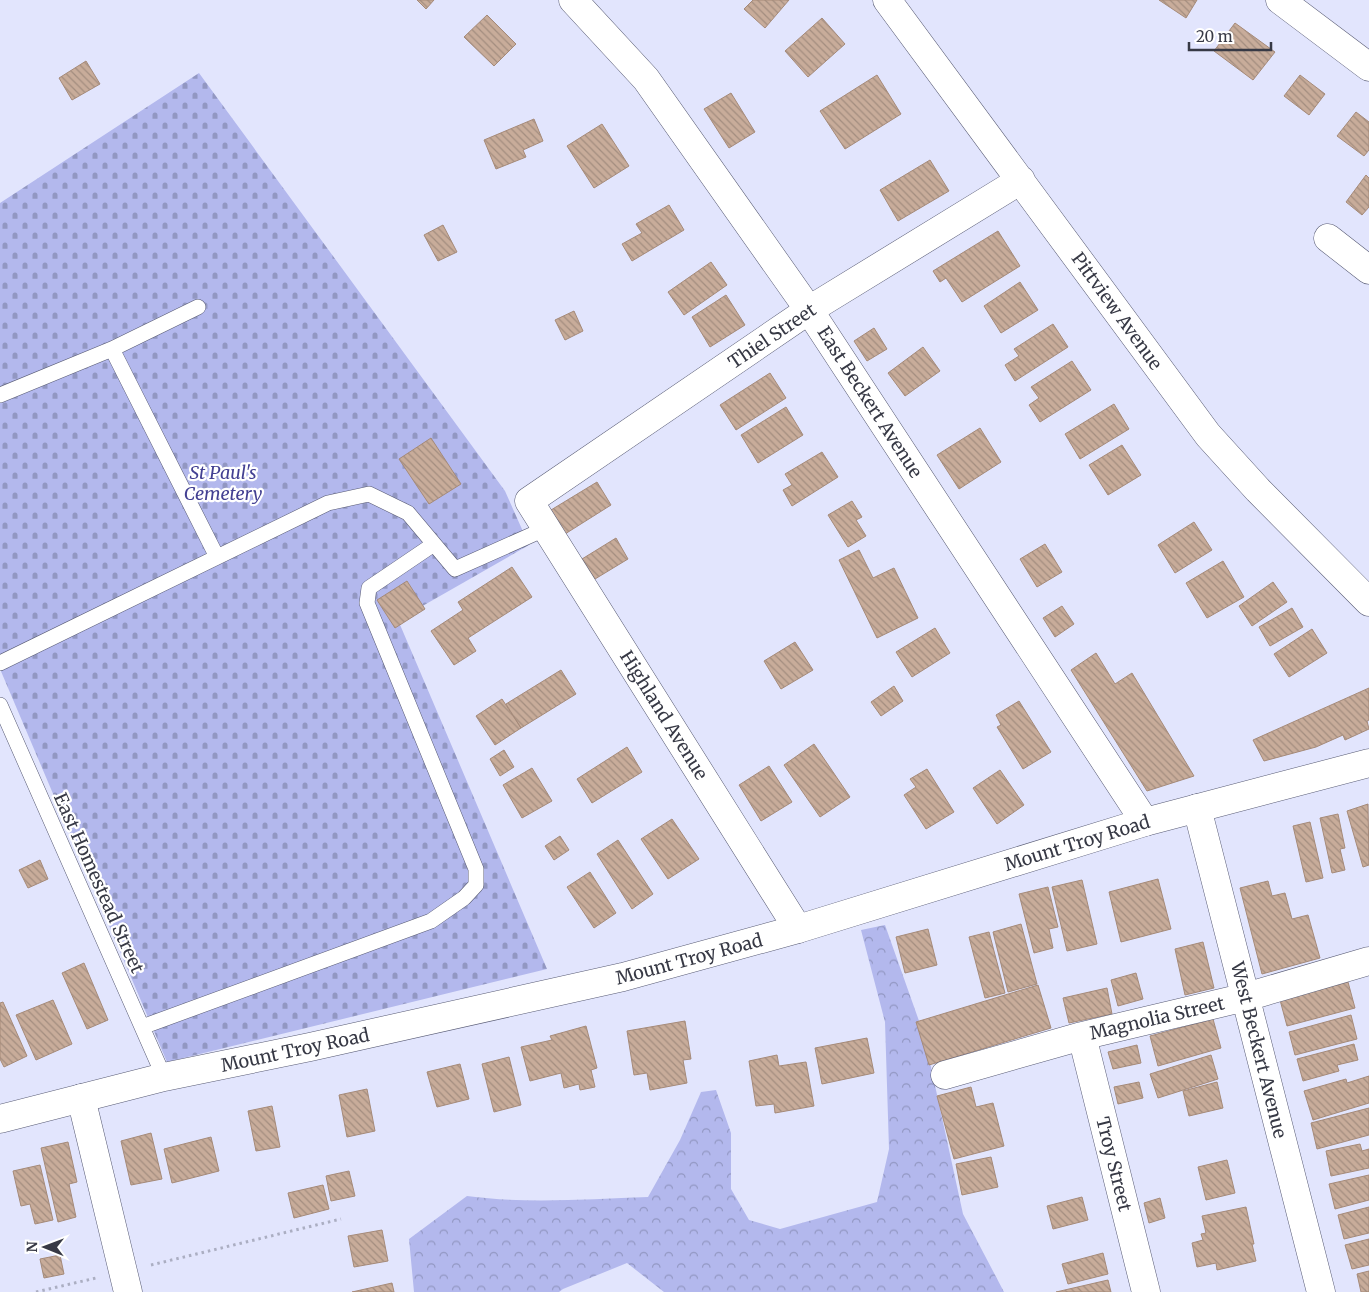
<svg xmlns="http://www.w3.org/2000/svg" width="1369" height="1292" font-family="Merriweather,serif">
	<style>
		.forest { fill: url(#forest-crowns) }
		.cemetery { fill: url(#cemetery-stones) }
		.building { fill: url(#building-back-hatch); stroke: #a58a79 }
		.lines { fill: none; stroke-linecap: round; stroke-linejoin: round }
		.service-casing { stroke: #585b74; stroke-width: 16 }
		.minor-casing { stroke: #585b74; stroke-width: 29 }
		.tertiary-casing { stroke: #585b74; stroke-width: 29 }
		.path { stroke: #abaec2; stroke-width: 3; stroke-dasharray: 2.5 4; stroke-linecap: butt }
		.service { stroke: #fff; stroke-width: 15 }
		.minor { stroke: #fff; stroke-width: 28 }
		.tertiary { stroke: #fff; stroke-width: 28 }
		.labels { text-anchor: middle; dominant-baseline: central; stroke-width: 4.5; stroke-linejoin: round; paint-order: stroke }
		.street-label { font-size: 18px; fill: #373945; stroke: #fff }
		.park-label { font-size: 18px; font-style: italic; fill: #434092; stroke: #fff }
	</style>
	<defs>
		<pattern id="forest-crowns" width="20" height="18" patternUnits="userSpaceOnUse" patternTransform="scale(1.25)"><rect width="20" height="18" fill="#b3b8ed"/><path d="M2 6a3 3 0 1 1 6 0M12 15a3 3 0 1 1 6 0" fill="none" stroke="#9297c2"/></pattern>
		<pattern id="cemetery-stones" width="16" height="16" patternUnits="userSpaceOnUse" patternTransform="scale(1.25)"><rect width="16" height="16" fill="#b3b8ed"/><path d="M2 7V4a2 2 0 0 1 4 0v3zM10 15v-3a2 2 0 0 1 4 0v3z" fill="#9297c2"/></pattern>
		<pattern id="building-back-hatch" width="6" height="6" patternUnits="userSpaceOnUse" patternTransform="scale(1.25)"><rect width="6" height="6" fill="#c8ac9a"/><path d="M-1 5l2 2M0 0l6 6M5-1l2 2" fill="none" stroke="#a38d7f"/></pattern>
	</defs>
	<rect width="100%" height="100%" fill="#e2e5fd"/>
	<!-- forest -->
	<path class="forest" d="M885 925 924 1035 963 1214 1004 1292H664L627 1263 563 1289 559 1292H414L409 1239 467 1196C527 1204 587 1199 648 1197L680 1140 701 1092 716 1090 731 1133V1189L749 1220 780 1229 877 1202 889 1149 885 1022 861 930Z"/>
	<!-- cemetery -->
	<path class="cemetery" d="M199 73 505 491 529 545 398 620 547 969 167 1062 0 669V203Z"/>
	<!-- building -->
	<path class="building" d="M417 0H434L426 9Z
		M753 0H789L765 28 744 9Z
		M1159 0H1197L1186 18Z
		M487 15 516 44 494 66 464 37Z
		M822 18 845 44 808 77 785 51Z
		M1235 23 1275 52 1253 80 1214 51Z
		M86 61 100 84 72 100 59 78Z
		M877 75 901 114 845 149 820 111Z
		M1300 75 1325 94 1309 115 1284 96Z
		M731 93 755 132 729 148 704 109Z
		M1356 112 1369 122V150L1364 156 1337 136Z
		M534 119 543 141 523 150 526 157 496 169 484 140Z
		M602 124 629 166 594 188 567 146Z
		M930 160 949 191 898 221 880 190Z
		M1366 175 1369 178V207L1362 215 1346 202Z
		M669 205 684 230 632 261 622 244 642 233 636 224Z
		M443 225 457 252 438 261 424 235Z
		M998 231 1020 266 962 302 946 278 940 282 933 271Z
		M711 262 727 285 684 315 668 292Z
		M1020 282 1038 310 1001 333 984 306Z
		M726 295 745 325 710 347 692 317Z
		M574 311 583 331 565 340 555 320Z
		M1053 324 1068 347 1015 381 1005 365 1019 356 1014 349Z
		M874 328 887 349 867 361 854 341Z
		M923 347 940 371 905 396 888 373Z
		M1072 361 1091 390 1040 422 1029 405 1039 398 1031 387Z
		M770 373 786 398 736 430 720 405Z
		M1114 404 1129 429 1080 459 1065 434Z
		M786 407 803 435 758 463 741 435Z
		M980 428 1001 462 959 489 937 455Z
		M431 438 461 484 429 504 399 459Z
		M1122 445 1141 475 1108 495 1089 465Z
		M822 452 838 477 792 506 783 490 792 485 785 474Z
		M597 482 611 505 565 534 551 510Z
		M852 501 862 517 856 520 866 536 848 547 828 515Z
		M1194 522 1212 550 1175 573 1158 545Z
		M616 538 628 559 595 579 582 559Z
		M1045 544 1062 572 1037 587 1020 559Z
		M859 550 873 578 894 568 918 618 877 638 839 560Z
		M1223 561 1244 597 1207 618 1186 583Z
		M512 567 532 597 468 638 476 651 454 665 431 631 463 610 458 602Z
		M407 581 425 609 395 628 377 600Z
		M1273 582 1287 602 1252 626 1239 606Z
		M1062 606 1074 624 1055 637 1043 618Z
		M1292 608 1303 627 1270 646 1259 627Z
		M935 628 950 653 912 677 896 652Z
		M1312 629 1327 653 1289 677 1274 654Z
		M795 642 813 670 781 689 764 661Z
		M1096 653 1115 684 1132 673 1194 776 1147 791 1071 670Z
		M561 670 576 694 521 728 506 704Z
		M894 686 903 701 881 716 871 702Z
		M1369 688V720L1367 721 1369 729 1345 740 1343 735 1316 747 1264 761 1253 740Z
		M502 699 521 728 495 745 476 716Z
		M1019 701 1051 752 1023 769 997 727 1001 725 996 715Z
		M814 744 850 797 820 817 784 765Z
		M627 747 642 772 592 803 577 779Z
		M504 750 514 767 500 776 490 759Z
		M769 766 792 802 761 821 739 785Z
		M532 768 552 801 522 818 503 785Z
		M927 769 954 812 926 829 904 795 916 787 910 779Z
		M1000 770 1024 805 997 824 973 788Z
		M1368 804 1369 865 1363 867 1347 811Z
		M1338 814 1345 848 1340 849 1345 870 1332 873 1320 818Z
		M672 819 699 859 668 879 641 839Z
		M1310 822 1323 878 1306 882 1293 826Z
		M560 836 569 850 554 860 545 846Z
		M618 840 653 894 632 909 597 854Z
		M40 860 48 879 28 888 19 870Z
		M590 872 616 913 594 928 567 887Z
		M1158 879 1171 929 1121 942 1109 892Z
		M1082 880 1097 944 1067 951 1052 887Z
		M1268 881 1272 896 1285 893 1292 919 1308 915 1320 958 1262 974 1240 888Z
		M1048 887 1058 927 1049 929 1053 948 1034 953 1019 894Z
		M1021 924 1037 984 1008 992 993 932Z
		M928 929 937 965 905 973 896 937Z
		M989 932 1005 993 985 998 969 937Z
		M1203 942 1214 988 1185 995 1175 949Z
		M84 963 108 1020 87 1029 62 973Z
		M1136 973 1143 999 1118 1006 1111 980Z
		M1348 982 1355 1008 1287 1026 1280 1000Z
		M1038 985 1051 1028 929 1065 916 1022Z
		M1107 988 1112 1014 1069 1023 1063 998Z
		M53 1000 72 1044 36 1060 16 1015Z
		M3 1002 27 1056 4 1067 0 1059V1003Z
		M1351 1015 1357 1039 1295 1055 1289 1032Z
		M1213 1019 1221 1048 1158 1066 1150 1036Z
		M685 1021 691 1059 683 1060 687 1083 650 1090 647 1073 634 1075 627 1031Z
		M586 1026 597 1068 591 1070 595 1087 580 1090 579 1084 564 1088 561 1073 530 1081 521 1047 552 1040 550 1036Z
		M867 1038 874 1073 822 1084 815 1048Z
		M1354 1044 1358 1060 1337 1065 1339 1071 1303 1081 1297 1059Z
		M1137 1045 1141 1063 1113 1069 1108 1052Z
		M777 1055 779 1066 806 1062 814 1106 775 1113 774 1104 756 1106 749 1061Z
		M1211 1055 1218 1079 1158 1098 1150 1074Z
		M509 1057 521 1105 494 1112 482 1064Z
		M460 1064 469 1099 437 1107 427 1072Z
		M1369 1076V1103L1313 1120 1304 1091 1346 1079 1347 1083Z
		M1139 1082 1143 1098 1118 1104 1114 1087Z
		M1217 1082 1223 1108 1189 1116 1183 1091Z
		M971 1087 976 1107 993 1103 1004 1146 954 1159 937 1096Z
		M367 1089 375 1131 347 1137 339 1095Z
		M272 1106 280 1147 256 1151 248 1111Z
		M1369 1108V1135L1317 1149 1311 1123Z
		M151 1133 162 1179 131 1185 121 1141Z
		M211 1137 219 1171 172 1183 164 1149Z
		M68 1142 77 1182 69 1184 76 1217 58 1222 41 1148Z
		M1360 1144 1362 1151 1369 1149V1168L1331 1176 1326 1151Z
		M991 1157 998 1187 962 1195 956 1164Z
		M1227 1160 1235 1193 1206 1200 1198 1167Z
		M40 1165 53 1220 35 1224 30 1204 21 1206 13 1171Z
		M349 1171 355 1196 331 1201 326 1176Z
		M1369 1175V1200L1335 1209 1329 1184Z
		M323 1185 329 1209 294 1218 288 1193Z
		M1082 1197 1088 1220 1053 1229 1047 1206Z
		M1160 1198 1165 1218 1149 1223 1144 1203Z
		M1246 1207 1254 1244H1252L1256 1261 1217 1270 1216 1263 1197 1267 1192 1243 1203 1240 1201 1234 1206 1233 1202 1216Z
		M1369 1207V1233L1344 1239 1338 1215Z
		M382 1230 388 1261 354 1267 348 1236Z
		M1369 1239V1265L1352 1269 1345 1245Z
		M1103 1253 1108 1274 1068 1284 1062 1264Z
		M60 1255 64 1274 44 1278 40 1259Z
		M1369 1271V1292H1361L1357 1274Z
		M1108 1280 1111 1292H1056Z
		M392 1283 394 1292H352Z"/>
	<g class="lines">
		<!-- service casing -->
		<g class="service-casing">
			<path id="service" d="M112 349 217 557
				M0 395 112 349 198 307
				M0 663 328 503 369 494 408 513 455 569 547 528
				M0 705 164 1077
				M142 1027 431 921 464 898 476 885V869L367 603 369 588 434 544"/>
		</g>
		<!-- minor casing -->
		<g class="minor-casing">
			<path id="minor" d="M573 0 646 79 809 310 1145 822
				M887 0 1208 435 1258 490 1369 602
				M1280 0 1369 67
				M1328 238 1369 270
				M1197 808 1321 1292
				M798 929 529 501 809 310 1021 180
				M1082 1036 1146 1292
				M945 1075 1082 1036 1246 997 1369 961
				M81 1098 128 1292"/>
		</g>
		<!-- tertiary casing -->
		<g class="tertiary-casing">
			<path id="tertiary" d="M0 1119 164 1077 310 1047 623 977 798 929 1145 822 1369 763"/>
		</g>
		<!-- path -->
		<path class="path" d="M151 1265 341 1219
			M36 1292 96 1278"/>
		<!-- service -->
		<use href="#service" class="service"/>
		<!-- minor -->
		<use href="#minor" class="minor"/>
		<!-- tertiary -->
		<use href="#tertiary" class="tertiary"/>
	</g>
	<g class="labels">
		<!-- street labels -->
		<g class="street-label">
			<text transform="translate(1117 311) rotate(54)">Pittview Avenue</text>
			<text transform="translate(772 336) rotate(-34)">Thiel Street</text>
			<text transform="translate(870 402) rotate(57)">East Beckert Avenue</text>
			<text transform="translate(664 715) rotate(58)">Highland Avenue</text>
			<text transform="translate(1077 843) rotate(-17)">Mount Troy Road</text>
			<text transform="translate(99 883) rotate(66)">East Homestead Street</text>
			<text transform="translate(689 959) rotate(-15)">Mount Troy Road</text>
			<text transform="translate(1157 1018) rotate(-13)">Magnolia Street</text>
			<text transform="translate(295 1050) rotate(-12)">Mount Troy Road</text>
			<text transform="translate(1259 1050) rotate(76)">West Beckert Avenue</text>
			<text transform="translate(1114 1164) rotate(76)">Troy Street</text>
		</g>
		<!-- park labels -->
		<g class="park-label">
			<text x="223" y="472">St Paul's<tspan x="223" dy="21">Cemetery</tspan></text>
		</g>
	</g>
	<!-- north arrow -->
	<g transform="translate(45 1247) rotate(271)" stroke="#ffffff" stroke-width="4" paint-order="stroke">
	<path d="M0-4L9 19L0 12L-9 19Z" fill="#373945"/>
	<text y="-8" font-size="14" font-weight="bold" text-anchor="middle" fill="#373945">N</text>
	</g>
	<!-- scale -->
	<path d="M1189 42v8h82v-8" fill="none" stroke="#373945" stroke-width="2.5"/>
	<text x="1196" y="42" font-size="15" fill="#373945" stroke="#ffffff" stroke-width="4" paint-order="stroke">20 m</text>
</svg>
